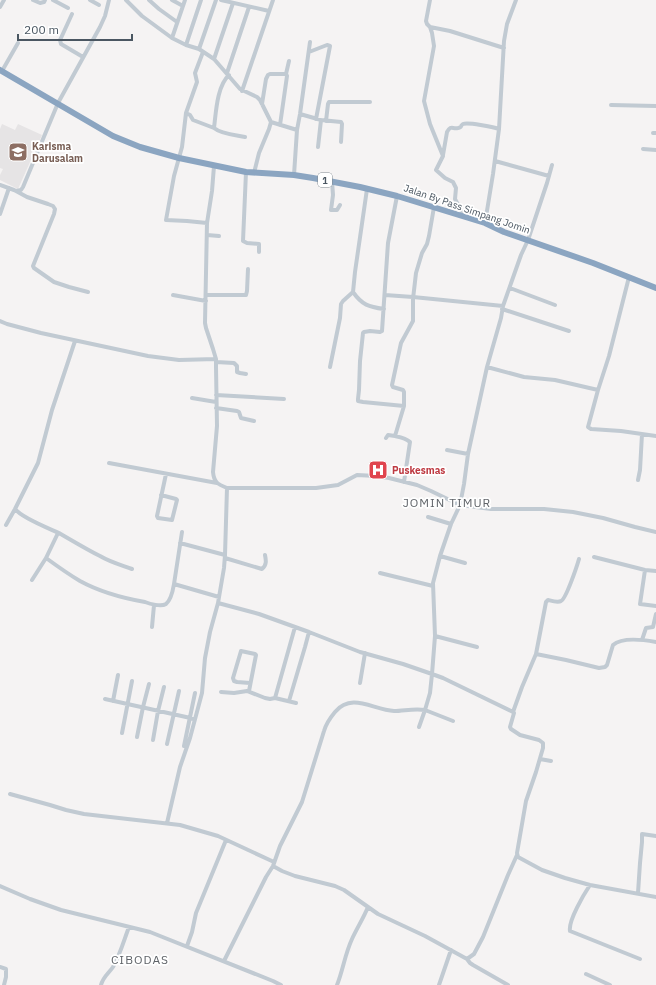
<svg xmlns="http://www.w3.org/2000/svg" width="656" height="985" font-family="'IBM Plex Sans',sans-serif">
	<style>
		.education { fill: #e6e4e5 }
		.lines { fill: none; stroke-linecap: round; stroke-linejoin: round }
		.minor { stroke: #c1cad2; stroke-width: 4 }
		.highway { stroke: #8ba5c1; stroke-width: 6 }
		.labels { text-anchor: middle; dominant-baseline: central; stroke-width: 3.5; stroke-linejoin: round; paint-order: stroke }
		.shield { fill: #fff; stroke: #808990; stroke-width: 1 }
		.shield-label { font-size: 9px; font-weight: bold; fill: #4a5661 }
		.education-label { font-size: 10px; font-weight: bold; fill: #785e54; stroke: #fff; text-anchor: start }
		.street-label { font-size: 10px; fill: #4a5661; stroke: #fff }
		.health-label { font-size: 10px; font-weight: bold; fill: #be3a42; stroke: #fff; text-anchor: start }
		.quarter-label { font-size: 12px; letter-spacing: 1px; fill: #5f6368; stroke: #fff }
	</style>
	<rect width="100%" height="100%" fill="#f5f3f3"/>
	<!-- education -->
	<path class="education" d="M2 124 15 130 18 124 42 135 18 189 0 180V175L3 169 0 168V129Z"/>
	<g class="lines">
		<!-- minor -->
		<path class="minor" d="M33 0 40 3 44 2 45 0
			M53 0 68 8
			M90 0 99 5
			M126 0 142 16 172 38 186 45 199 49 214 59 240 89 257 97 260 100 271 122 297 130
			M149 0 159 9 177 22
			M172 0 183 6
			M221 0 269 11
			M430 0 426 21 427 24 430 27 432 33 434 46 424 101 430 124 443 156 436 170 445 178 453 182 456 188 455 199 464 216
			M0 7 4 0
			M72 14 61 38 60 40 61 44 83 57
			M430 27 450 31 504 48
			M172 38 185 0
			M186 45 201 0
			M199 49 216 0
			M203 52 195 73 197 82 186 113 182 147 174 176 166 220 187 221 207 223
			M309 52 327 45 330 46 316 119
			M214 59 233 3
			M2 71 18 43
			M227 73 249 7
			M286 74 289 61
			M229 75C217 86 216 112 214 128 221 134 235 135 245 137
			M242 91 273 0
			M262 104 266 79 268 75 270 74H286L287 76 280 125
			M611 105 656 106
			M186 113 190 115 193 120 214 128
			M300 114 321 120 341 122 342 124 341 142
			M326 121 328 104 329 102H370
			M653 133H656
			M318 147 321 120
			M643 149 656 150
			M443 155 447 132C451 125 452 129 458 128 463 127 459 127 463 124 468 122 493 127 499 129
			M495 161 549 176
			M552 165 547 183 528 240 521 255 503 306 501 318 487 367 468 454 464 484 460 505 451 524 440 556 433 583 435 636 432 674 443 678 513 712 514 713 510 727 511 729 520 735 539 740 543 743V748L536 772 526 801 517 853 518 857 542 870 565 878 590 885 656 897
			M246 172 243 241 247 243 259 244V252
			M254 173 259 153 269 129 271 122
			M294 175 297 130 300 114 310 42
			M332 181 333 195 331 210H337L340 205
			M0 185 14 190 16 191 21 190 23 187 58 103 100 27 105 16 109 0
			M16 191 27 197 48 204 53 206 55 209 54 214 35 261 33 266 34 268 54 282 69 287 88 292
			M397 196 388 243 382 331 380 332 370 331 364 332 363 333 360 361 359 390 358 399V401L363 402 404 406
			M0 214 9 188
			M485 223 493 174 499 129 504 41 507 24 516 0
			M207 235 219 236
			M629 277 609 356 598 390 588 427 591 429 621 431 656 436
			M510 288 555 305
			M353 292C362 305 369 307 384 309
			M173 295 206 301
			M206 295H246L247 291 248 269
			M385 295 413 297 503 306
			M502 309 569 331
			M0 321 7 324 41 333 148 356 179 360 216 359
			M216 362 234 363 237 366V372L240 373 246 374
			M330 367 340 318 341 304 343 301 353 292 355 272 367 189
			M487 367 524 377 555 380 598 390
			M216 395 284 399
			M192 398 216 402
			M216 408 237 411 239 412 241 418 254 421
			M386 438 388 435 395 436
			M447 450 468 454
			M109 463 217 483
			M638 480 640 470 642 434
			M404 482 410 442C406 438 400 437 395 436L404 406V392L403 390 393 387 392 385 401 343 413 321V299L416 273 422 253 427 244 429 236 434 207
			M227 488H316L338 485 357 475 376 476 389 478 417 485 431 491 460 505 491 509H544L573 512 603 518 635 527 656 532
			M161 495 176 499 177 500 172 520 158 518 157 516 166 474
			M15 509C22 518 48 528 59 533 73 541 86 549 100 556 110 562 121 565 132 569
			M428 517 451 524
			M6 525 15 509 38 463 52 410 75 341
			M180 543 225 555
			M440 556 465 563
			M594 557 645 570 656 571
			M46 558C57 566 68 574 80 581 100 592 122 598 145 602 150 604 161 607 166 604 171 600 173 590 174 584L219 597
			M225 558 262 569C267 565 266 560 265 555
			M645 570 640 604 656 606
			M380 573 433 586
			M32 580 46 558 58 533
			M174 584 182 532
			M218 603 259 614 309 632 360 652 403 664 432 674 430 693 425 710C414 708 404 711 394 711 373 710 352 692 335 712 330 718 326 724 324 731L302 802 280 846 273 866 266 877 224 961
			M152 627 154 605
			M435 636 477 647
			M642 640 646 628 653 627 656 614
			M536 654 566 660 599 668 605 667 607 665 613 645C622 637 645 640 656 642
			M360 683 365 653
			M249 691 256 655 255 654 241 651 233 678 234 681 237 682 250 683
			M221 692 234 693 247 691 265 698 270 699 275 698 295 627
			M275 698 296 703
			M105 699 195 719
			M113 701 118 675
			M289 701 305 647 309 632
			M513 712 522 687 536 654 546 602 548 600C552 601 558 603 561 601 566 599 577 566 579 559
			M419 727 425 710 453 721
			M122 733 132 681
			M137 737 143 707 149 684
			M153 740 158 711 164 687
			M167 744 179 691
			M184 746 195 693
			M540 759 551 761
			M10 794 50 805 66 810 84 814 180 825 218 836 274 862
			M167 823 180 767 190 738 202 693 205 658 210 632 218 603 224 568 225 555 227 488C217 484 214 482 213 472L217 426 216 367V359L213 349 206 328 205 323 207 223 212 191 214 166
			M273 866 282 871 295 876 335 886 344 890 378 914 425 936 467 959 474 954 483 937 508 875 517 855
			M590 885C584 894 568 921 570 931L640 959
			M0 886 30 899 61 910 150 932 273 981 281 985
			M638 893 640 863 642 842V834L656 836
			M187 946 192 932 196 913 226 840
			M467 959 470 963 473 965 508 985
			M0 967 6 969V977L4 985
			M586 974 610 985
			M101 985C103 977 109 973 113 967 120 955 124 940 129 927
			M337 985C343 970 345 954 352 939 357 928 363 919 368 907
			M439 985 451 950"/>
		<!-- highway -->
		<path class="highway" d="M0 70 113 136 140 147 179 158 246 172 294 175 313 178 360 187 397 196 485 223 504 232 593 263 656 288"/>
	</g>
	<!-- icons -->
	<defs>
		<g id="school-square" transform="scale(1)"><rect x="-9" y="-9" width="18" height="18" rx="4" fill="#8d6e63" stroke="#fff"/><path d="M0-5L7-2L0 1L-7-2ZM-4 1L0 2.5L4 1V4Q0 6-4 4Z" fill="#fff"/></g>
		<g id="hospital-square" transform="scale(1)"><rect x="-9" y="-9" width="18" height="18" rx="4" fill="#e0444e" stroke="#fff"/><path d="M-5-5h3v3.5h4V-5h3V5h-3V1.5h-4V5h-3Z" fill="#fff"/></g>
	</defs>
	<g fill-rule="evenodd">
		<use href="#school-square" x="18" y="152"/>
		<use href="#hospital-square" x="378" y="470"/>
	</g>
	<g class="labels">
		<!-- shield labels -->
		<rect class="shield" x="318" y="173" width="14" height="14" rx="3"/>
		<g class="shield-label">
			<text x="325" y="180">1</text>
		</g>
		<!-- education labels -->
		<g class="education-label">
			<text x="32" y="146">Karisma<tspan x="32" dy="12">Darusalam</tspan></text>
		</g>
		<!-- street labels -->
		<g class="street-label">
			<text transform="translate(467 209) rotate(19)">Jalan By Pass Simpang Jomin</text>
		</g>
		<!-- health labels -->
		<g class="health-label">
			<text x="392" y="470">Puskesmas</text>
		</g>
		<!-- quarter labels -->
		<g class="quarter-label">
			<text x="447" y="502">JOMIN TIMUR</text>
			<text x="140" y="959">CIBODAS</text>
		</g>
	</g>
	<!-- scale -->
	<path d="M18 34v6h114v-6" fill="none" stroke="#4a5661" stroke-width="2"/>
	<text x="24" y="34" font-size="12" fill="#4a5661" stroke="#ffffff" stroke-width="3" paint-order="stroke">200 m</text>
</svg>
